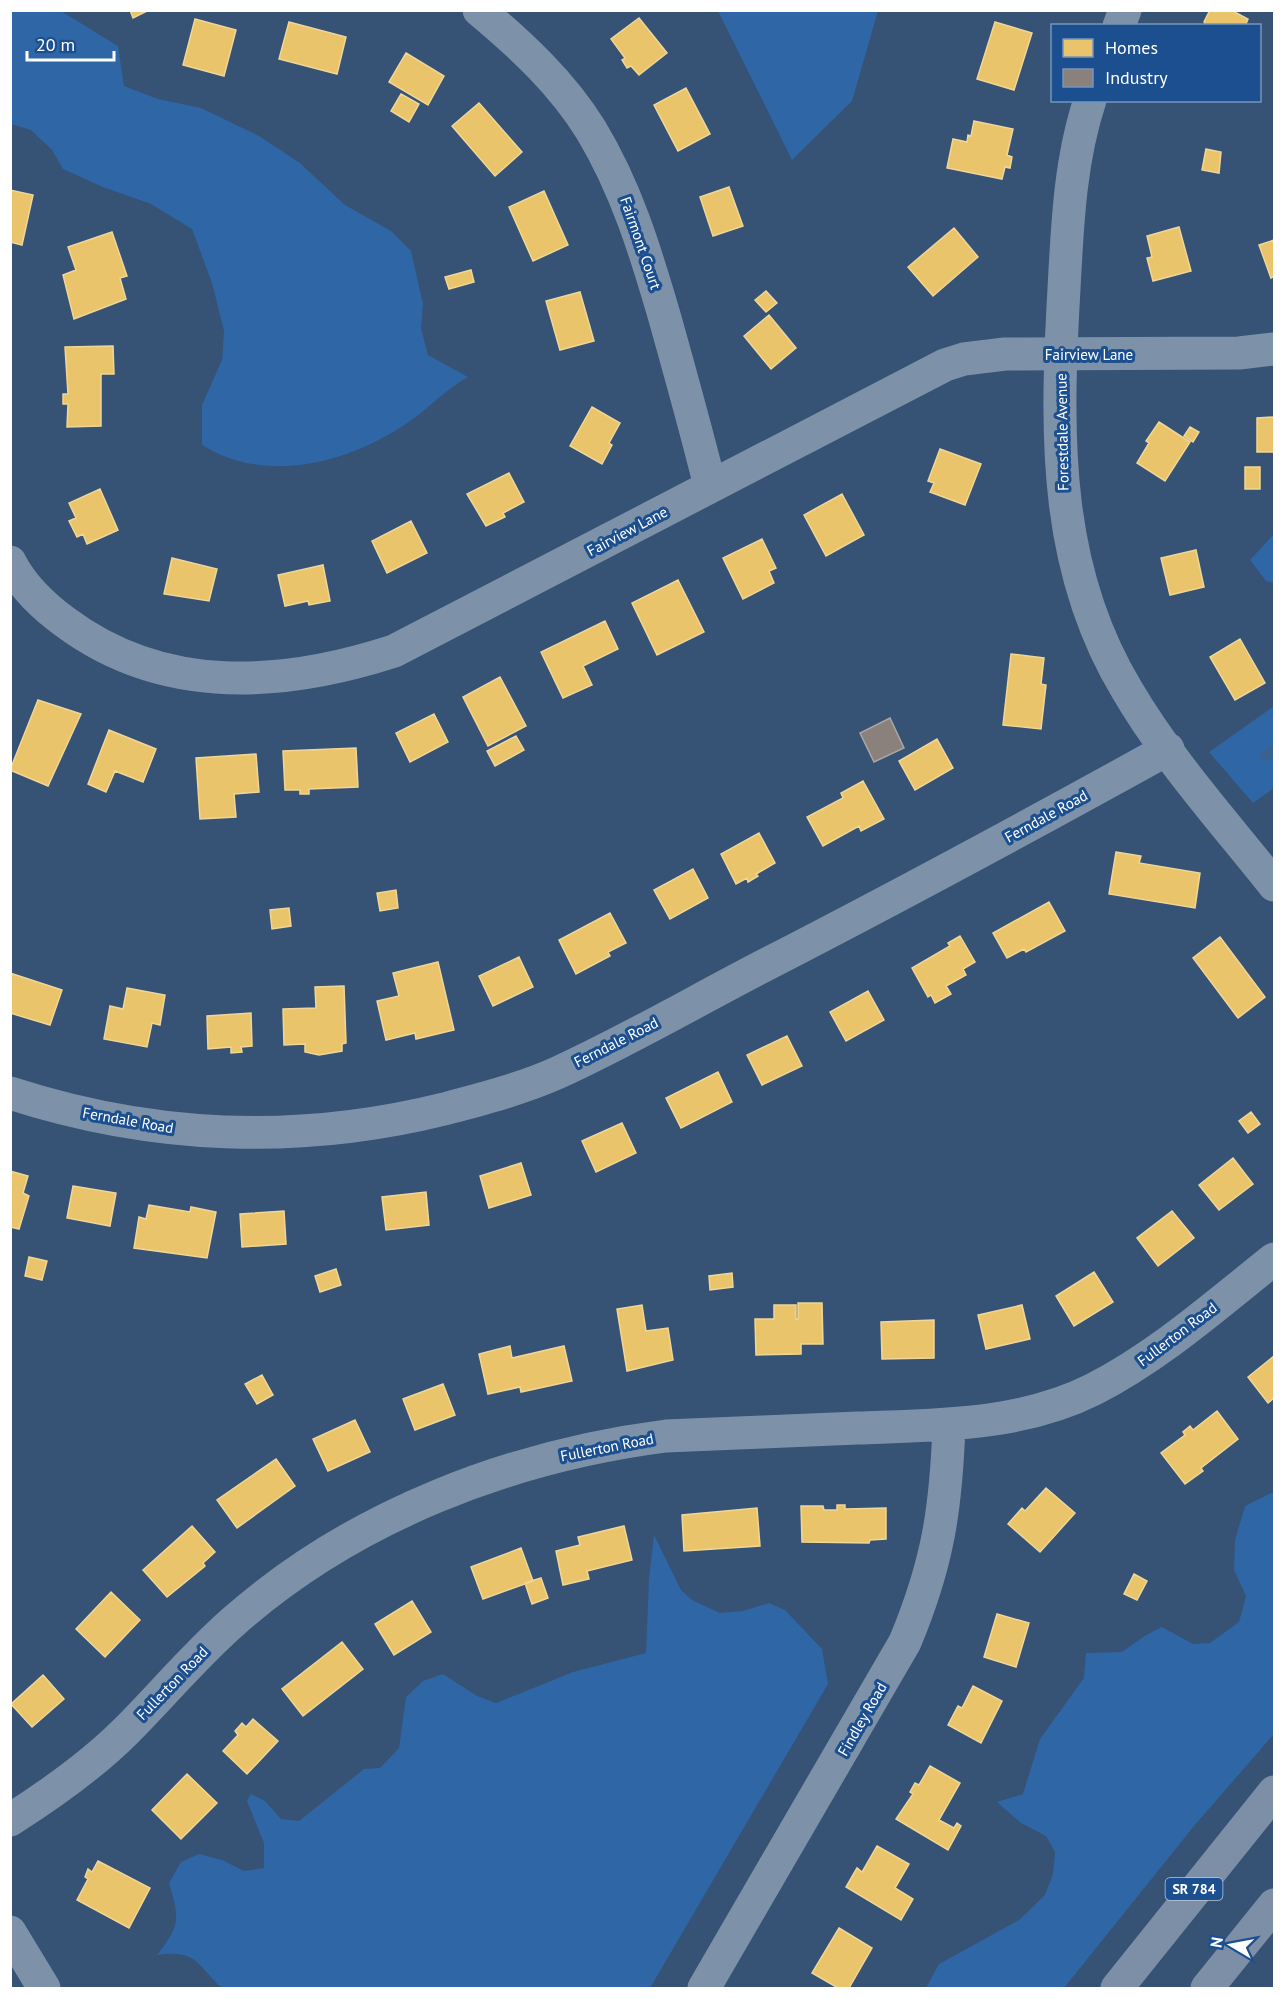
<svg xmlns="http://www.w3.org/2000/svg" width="1285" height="1999" font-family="'PT Sans',sans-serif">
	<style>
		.green { fill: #2f66a5 }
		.homes { fill: #e9c46a; stroke: #f0d697; stroke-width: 1.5 }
		.industry { fill: #8a817c; stroke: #ada7a3; stroke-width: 1.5 }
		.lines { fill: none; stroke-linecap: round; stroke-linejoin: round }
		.stream { stroke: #3b618d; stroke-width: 9 }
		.minor { stroke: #7d92a8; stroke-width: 33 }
		.tertiary { stroke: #7d92a8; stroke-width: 33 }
		.primary { stroke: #7d8ea7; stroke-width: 33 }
		.labels { text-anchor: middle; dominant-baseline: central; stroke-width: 6; stroke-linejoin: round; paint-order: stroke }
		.shield { fill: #1b4f8f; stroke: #bbcadd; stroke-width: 1.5 }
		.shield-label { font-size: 14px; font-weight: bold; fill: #fff }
		.street-label { font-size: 15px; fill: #fff; stroke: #1b4f8f }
	</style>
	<rect width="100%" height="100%" fill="#365274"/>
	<!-- green -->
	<path class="green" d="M10 11H61L118 46 124 86 158 99 201 108 259 136 300 163 345 205 391 231 411 251 423 304 421 328 428 355 468 377C448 388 434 403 417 416 357 461 269 487 202 445V405L222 360 224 331 212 283 192 229 151 204 103 187 63 169 52 150 31 130 11 124Z
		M718 11H878L852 101 792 160Z
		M1274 534V583L1266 581 1250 560Z
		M1274 706V788L1253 803 1209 752Z
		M1271 1493 1274 1494V1734L1194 1826 1064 1988H926L939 1964 1019 1920 1045 1895 1053 1874 1055 1852 1046 1836 1021 1823 997 1802 1023 1794 1040 1739 1084 1678 1086 1653 1122 1652 1146 1635 1162 1627 1193 1644 1210 1643 1239 1622 1246 1596 1234 1570 1235 1540 1245 1506Z
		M654 1535 681 1590 692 1600 720 1613 743 1611 769 1603 785 1610 822 1649 828 1684 650 1988H222C197 1966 198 1949 157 1955 180 1925 180 1920 169 1883L181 1862 199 1854 222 1860 244 1871 264 1868V1843L247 1801 251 1794 265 1801 281 1819 299 1821 364 1769 380 1768 399 1748 406 1697 423 1681 443 1674 477 1696 496 1703 573 1672 646 1653 649 1579Z"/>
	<!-- homes -->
	<path class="homes" d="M130 10H149L133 18Z
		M1210 10H1231L1248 19 1245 26H1207L1204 22Z
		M639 18 667 53 639 75 631 66 627 68 622 60 625 58 611 39Z
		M195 19 236 30 224 76 183 65Z
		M289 22 346 37 337 74 279 59Z
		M995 22 1032 33 1014 90 977 79Z
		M406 53 444 76 428 105 389 82Z
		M686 88 710 134 678 151 654 105Z
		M401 94 419 104 409 122 391 111Z
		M479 103 522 152 495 176 452 126Z
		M974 121 1013 129 1007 155 1012 157 1010 168 1005 167 1002 179 947 168 953 139 967 142 968 135 971 136Z
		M1206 149 1221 152 1219 173 1202 170Z
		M729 187 743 226 713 236 700 197Z
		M10 190 33 195 22 245 10 242Z
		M544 191 568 245 533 261 509 207Z
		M1179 227 1191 271 1153 281 1147 258 1152 257 1147 236Z
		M954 228 978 257 933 296 908 267Z
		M112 232 127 276 120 278 126 299 74 319 63 275 76 270 68 247Z
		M1274 240V276L1271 278 1259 245Z
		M471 270 474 282 449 289 445 277Z
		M766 291 777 303 766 312 755 300Z
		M580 292 594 341 560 350 546 301Z
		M769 315 796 348 771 369 744 336Z
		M113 346 114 374H101V426L67 427 68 404H63V394H68L65 347Z
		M592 407 620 423 609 443 612 445 602 464 570 446Z
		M1274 417V452H1257V418Z
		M1159 422 1190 442 1165 481 1137 463 1149 443 1146 441Z
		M1190 427 1199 432 1193 442 1184 436Z
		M940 449 981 464 965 505 930 492 934 483 928 481Z
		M1245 467H1260V489H1245Z
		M509 473 524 502 503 513 505 517 486 526 467 494Z
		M100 489 118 530 87 544 83 534 77 537 69 521 76 518 69 503Z
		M842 494 864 535 826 556 804 515Z
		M411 521 427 553 387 573 372 541Z
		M762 539 776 568 769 571 774 583 743 599 723 558Z
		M1196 550 1204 587 1170 595 1161 558Z
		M172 558 217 569 209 601 164 594Z
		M323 565 330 601 309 605 308 601 285 606 278 575Z
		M678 580 704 632 657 655 632 603Z
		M605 621 618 649 583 666 592 685 563 698 541 652Z
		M1240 639 1265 683 1235 700 1210 657Z
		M1011 654 1044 658 1041 684 1046 685 1041 729 1003 725Z
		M500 677 526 726 488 746 463 697Z
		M38 700 81 714 48 786 10 770Z
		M434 714 448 742 410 762 396 733Z
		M109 730 156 749 143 782 115 771 106 792 88 784Z
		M516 736 524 750 495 766 487 751Z
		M937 739 953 768 915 790 899 761Z
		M356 748 358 787 309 789V794H300V790H285L283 751Z
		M256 754 259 792 234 794 236 817 200 819 196 758Z
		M863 781 884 819 861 831 859 826 823 846 807 817 843 798 841 793Z
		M759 833 775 863 756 874 758 876 748 882 747 878 736 884 721 854Z
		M1116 852 1141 856 1139 863 1200 873 1195 908 1109 894Z
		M693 869 708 898 670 919 654 890Z
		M396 890 398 908 380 911 377 893Z
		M1049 902 1065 931 1026 952 1024 949 1007 958 993 933Z
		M289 908 291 926 272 929 270 910Z
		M610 913 626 943 608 952 610 956 576 974 559 940Z
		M960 936 975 962 963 969 966 975 946 986 951 994 935 1003 931 995 928 997 912 968 950 946 948 943Z
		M1220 937 1265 997 1238 1018 1193 958Z
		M519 957 533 987 493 1006 479 976Z
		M438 962 454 1030 416 1039 415 1033 386 1040 377 1001 399 996 393 973Z
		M10 973 62 990 50 1025 10 1013Z
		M344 986 346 1043 342 1044V1051L319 1055 305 1052V1044L284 1045 283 1009 316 1008 315 987Z
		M127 988 165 995 160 1025 152 1023 147 1047 104 1039 110 1006 123 1009Z
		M868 991 884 1020 846 1041 830 1012Z
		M251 1013 252 1046 241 1047 242 1052 231 1053V1047L208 1049 207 1016Z
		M787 1036 802 1066 762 1085 747 1055Z
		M718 1072 732 1102 681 1128 666 1098Z
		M1251 1112 1260 1124 1248 1133 1239 1121Z
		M622 1123 636 1153 596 1172 582 1141Z
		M1233 1158 1253 1184 1219 1210 1199 1185Z
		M521 1163 531 1195 489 1208 480 1176Z
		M10 1171 28 1176 23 1193 29 1196 19 1229 10 1227Z
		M73 1186 116 1193 110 1226 67 1218Z
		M426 1192 429 1225 386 1230 382 1197Z
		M149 1205 190 1212 191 1207 216 1212 207 1258 134 1248 139 1217 146 1219Z
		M284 1211 286 1244 242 1247 240 1214Z
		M1172 1211 1194 1238 1158 1266 1137 1238Z
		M29 1257 47 1261 42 1280 25 1276Z
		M336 1269 341 1285 320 1292 315 1276Z
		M1094 1272 1113 1302 1074 1326 1056 1296Z
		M732 1273 733 1287 710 1290 709 1276Z
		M798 1303H822L823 1344H801V1354L756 1355 755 1319H774V1305H796V1319H798Z
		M642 1305 646 1331 668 1328 673 1360 627 1371 617 1309Z
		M1022 1305 1030 1339 986 1349 978 1315Z
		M934 1320V1358L882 1359 881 1322Z
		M510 1346 512 1358 564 1346 572 1381 521 1392 520 1387 488 1394 479 1354Z
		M1274 1356V1398L1268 1403 1248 1377Z
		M262 1375 273 1395 257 1404 245 1384Z
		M443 1384 455 1415 415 1430 403 1399Z
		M1217 1411 1238 1439 1201 1468 1203 1471 1185 1484 1161 1453 1185 1435 1183 1432 1190 1426 1193 1430Z
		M355 1420 370 1452 328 1471 313 1439Z
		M276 1459 295 1486 237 1528 217 1500Z
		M1046 1488 1075 1513 1040 1552 1008 1524 1022 1508 1025 1511Z
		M837 1505H845V1509L886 1508V1539L870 1540 869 1543 802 1542 801 1506H823L824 1510H837Z
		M757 1508 760 1546 684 1551 682 1515Z
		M192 1526 215 1552 203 1563 205 1566 167 1597 143 1570Z
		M624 1526 632 1560 587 1571 589 1579 563 1585 556 1551 580 1545 578 1537Z
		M521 1548 533 1581 483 1599 471 1567Z
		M1134 1574 1147 1581 1137 1600 1124 1594Z
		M541 1578 548 1598 532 1604 525 1583Z
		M111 1592 140 1620 105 1657 76 1629Z
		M412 1601 431 1632 394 1655 375 1624Z
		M997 1614 1029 1623 1016 1667 984 1657Z
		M342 1642 363 1669 303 1716 282 1689Z
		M43 1675 64 1699 32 1727 11 1704Z
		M973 1686 1002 1701 981 1743 948 1725 958 1706 962 1708Z
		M253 1719 278 1741 247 1774 223 1751 238 1735 235 1731 242 1723 246 1727Z
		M930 1766 960 1783 939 1820 954 1828 957 1823 961 1826 948 1850 896 1819 913 1794 910 1792 915 1783 919 1785Z
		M187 1774 217 1803 181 1839 152 1810Z
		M877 1846 909 1864 895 1888 913 1899 901 1920 846 1887 857 1868 862 1872Z
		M98 1861 150 1888 129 1928 77 1900 88 1879 85 1877 88 1869 92 1872Z
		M839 1928 872 1948 849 1988H838L812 1973Z"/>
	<!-- industry -->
	<path class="industry" d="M890 718 904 748 874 762 860 733Z"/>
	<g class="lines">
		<!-- stream -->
		<path class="stream" d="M1265 756 1274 750"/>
		<!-- minor -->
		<path class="minor" d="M479 10C521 45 562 83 591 130 626 188 645 250 664 315 680 372 696 429 710 486
			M10 562C23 587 43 606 65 622 164 696 283 687 394 651L945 365 964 359 1005 354 1239 353 1274 349
			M10 1093C152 1139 299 1145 444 1109 482 1099 521 1089 557 1073 629 1040 699 999 769 963 903 894 1036 822 1168 749
			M10 1820C51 1794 91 1766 126 1731 162 1695 195 1655 234 1621 353 1516 510 1456 666 1436 730 1433 794 1431 858 1428 937 1425 1021 1426 1094 1389 1160 1355 1216 1305 1274 1259
			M10 1932 44 1988
			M704 1988 905 1642C938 1563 946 1509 949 1425"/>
		<!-- tertiary -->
		<path class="tertiary" d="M1119 26 1125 10
			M1090 100C1068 166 1067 238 1063 307 1056 440 1055 571 1127 690 1168 760 1224 822 1274 885"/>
		<!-- primary -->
		<path class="primary" d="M1117 1988 1274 1792
			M1207 1988 1274 1905"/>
	</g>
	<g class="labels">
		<!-- shield labels -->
		<rect class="shield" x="1165.5" y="1878" width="57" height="22" rx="4.5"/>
		<g class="shield-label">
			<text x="1194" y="1889">SR 784</text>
		</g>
		<!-- street labels -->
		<g class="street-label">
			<text transform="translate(641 243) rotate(71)">Fairmont Court</text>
			<text x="1089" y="354">Fairview Lane</text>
			<text transform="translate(1062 432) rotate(-91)">Forestdale Avenue</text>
			<text transform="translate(627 531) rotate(-28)">Fairview Lane</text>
			<text transform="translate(1046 816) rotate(-29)">Ferndale Road</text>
			<text transform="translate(616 1042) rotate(-27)">Ferndale Road</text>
			<text transform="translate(128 1120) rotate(10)">Ferndale Road</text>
			<text transform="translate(1177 1334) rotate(-37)">Fullerton Road</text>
			<text transform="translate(607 1447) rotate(-11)">Fullerton Road</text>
			<text transform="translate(172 1683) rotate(-46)">Fullerton Road</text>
			<text transform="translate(862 1719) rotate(-60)">Findley Road</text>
		</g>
	</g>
	<!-- border -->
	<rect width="1285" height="1999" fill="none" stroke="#ffffff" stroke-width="24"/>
	<!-- legend -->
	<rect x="1051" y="24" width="210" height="78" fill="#1b4f8f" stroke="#7695bc" stroke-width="1.5"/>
	<rect x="1063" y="39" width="30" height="18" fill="#e9c46a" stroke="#7695bc" stroke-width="1.5"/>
	<text x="1105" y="54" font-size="18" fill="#ffffff">Homes</text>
	<rect x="1063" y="69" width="30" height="18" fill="#8a817c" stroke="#7695bc" stroke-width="1.5"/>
	<text x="1105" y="84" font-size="18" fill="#ffffff">Industry</text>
	<!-- north arrow -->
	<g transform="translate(1231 1945) rotate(280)" stroke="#1b4f8f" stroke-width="4.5" paint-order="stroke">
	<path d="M0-4.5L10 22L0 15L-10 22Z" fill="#ffffff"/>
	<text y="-9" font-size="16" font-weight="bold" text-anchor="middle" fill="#ffffff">N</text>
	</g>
	<!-- scale -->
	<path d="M27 51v9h87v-9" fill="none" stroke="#ffffff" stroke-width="3"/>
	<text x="36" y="51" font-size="18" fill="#ffffff" stroke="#1b4f8f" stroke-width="4.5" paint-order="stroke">20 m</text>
</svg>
